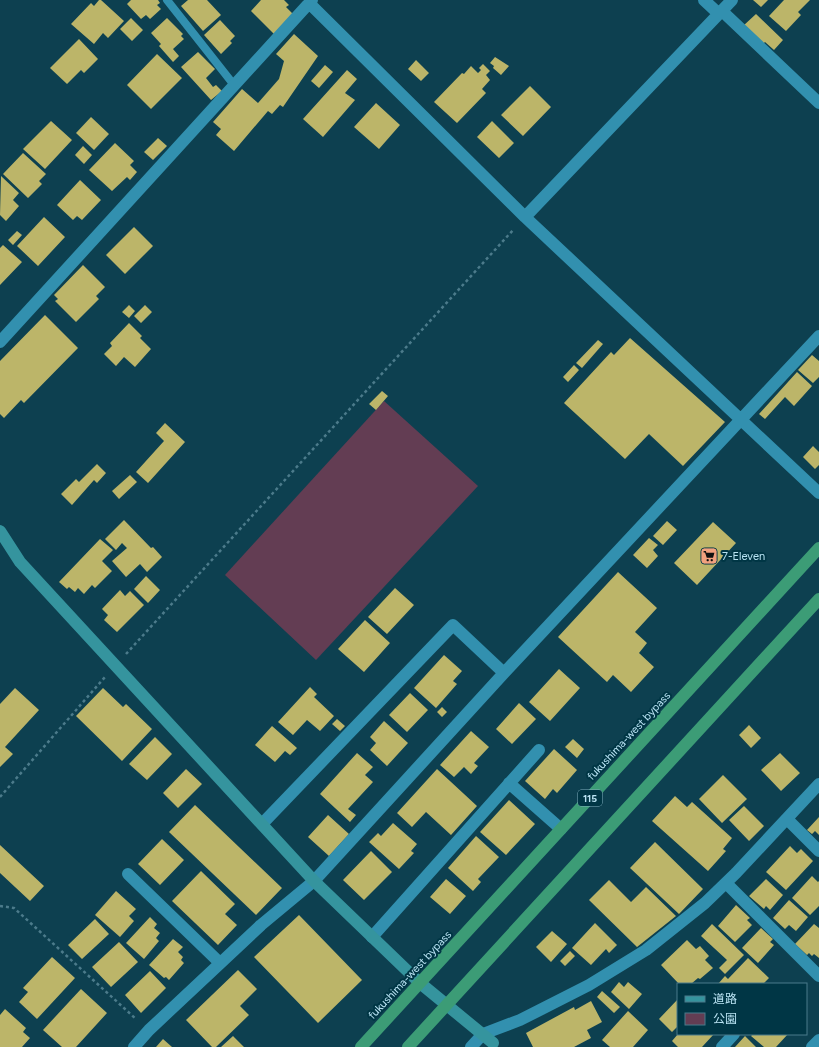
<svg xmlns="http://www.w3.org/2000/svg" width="819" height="1047" font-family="Figtree,'Noto Sans JP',sans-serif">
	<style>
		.green { fill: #633d53 }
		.building { fill: #bcb569 }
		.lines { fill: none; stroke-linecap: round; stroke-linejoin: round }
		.path { stroke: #4c7b8b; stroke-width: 2.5; stroke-dasharray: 3 3; stroke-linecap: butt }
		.lane { stroke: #3290af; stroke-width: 8 }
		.street { stroke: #3290af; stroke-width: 12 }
		.secondary { stroke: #35949e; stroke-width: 12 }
		.highway { stroke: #3c9c76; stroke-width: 12 }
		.labels { text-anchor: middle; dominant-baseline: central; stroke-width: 4; stroke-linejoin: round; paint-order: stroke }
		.shield { fill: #003645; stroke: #82afbf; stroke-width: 1 }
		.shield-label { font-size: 10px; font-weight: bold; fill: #b9e3f3 }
		.poi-label { font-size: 11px; fill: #b9e3f3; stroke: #003645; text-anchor: start }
		.street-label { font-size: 11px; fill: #b9e3f3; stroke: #003645 }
	</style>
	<rect width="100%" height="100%" fill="#0d4050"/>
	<!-- green -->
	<path class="green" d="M384 401 478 486 316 660 225 575Z"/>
	<!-- building -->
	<path class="building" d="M99 0H101L124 21 108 38 103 33 94 44 71 24 91 3 94 6Z
		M131 0H158L160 3 157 5 161 9 150 19 146 15 141 19 127 4Z
		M188 0H207L221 15 203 31 181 6Z
		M261 0H284L289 5 286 7 293 14 274 34 251 11Z
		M753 0H768L761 7Z
		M784 0H810L798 12 801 15 786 31 769 16Z
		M756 14 783 40 774 50 765 42 762 45 743 26Z
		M131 18 143 30 132 41 120 29Z
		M167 18 183 34 181 36 184 39 173 49 179 56 173 62 159 46 161 44 151 33Z
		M220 20 235 36 230 41 232 43 221 54 204 35Z
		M294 34 318 56 283 107 280 105 272 114 268 111 234 151 216 135 221 129 213 122 242 89 258 103 279 79 284 61 276 54Z
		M79 39 98 59 84 73 81 70 67 84 50 68Z
		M198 52 215 69 206 78 213 87 216 85 222 91 211 100 181 67Z
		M157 54 182 78 151 109 127 85Z
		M495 57 509 66 501 75 493 68 494 66 490 63Z
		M416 60 429 73 421 81 408 69Z
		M483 64 490 71 486 75 490 80 482 89 486 93 457 123 434 102 462 73 464 74 471 66 478 73 481 70 479 68Z
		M325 65 333 72 319 88 311 81Z
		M347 70 357 79 345 93 355 100 323 137 303 119Z
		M530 86 551 107 523 136 501 115Z
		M376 103 400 125 379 149 354 127Z
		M91 117 109 134 94 150 76 133Z
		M51 121 72 140 45 169 23 149Z
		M492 121 514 143 499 158 477 137Z
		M158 138 167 146 153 160 144 152Z
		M115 143 134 161 130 165 137 172 130 180 127 177 112 191 89 170Z
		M83 146 92 155 84 164 75 155Z
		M23 153 46 174 39 181 42 184 28 198 3 174Z
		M1 176 19 193 13 200 19 206 6 221 0 215Z
		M80 180 101 200 82 220 77 216 73 220 57 205Z
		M44 217 65 237 38 266 17 246Z
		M134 227 153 246 125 274 106 255Z
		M17 231 22 235 13 245 8 240Z
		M3 245 22 262 0 285V248Z
		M83 265 105 287 96 296 99 299 76 322 55 301 58 299 54 295Z
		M129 305 135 311 129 318 122 312Z
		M145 305 152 312 141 323 134 316Z
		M45 315 78 348 24 403 21 400 4 418 0 414V361Z
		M129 323 142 336 140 338 151 349 135 367 124 357 116 366 104 354 112 346 110 343Z
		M630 338 725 422 683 466 649 434 625 459 564 403 611 352 614 355Z
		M598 340 603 344 582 368 576 363Z
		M812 355 819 361V377L813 383 798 370Z
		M574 365 579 370 568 382 563 377Z
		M797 372 812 386 794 406 785 397 765 419 759 414Z
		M382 391 388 396 376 410 369 404Z
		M165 423 185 442 148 483 136 472 164 441 156 433Z
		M813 446 819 452V465L815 469 803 457Z
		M97 464 106 473 97 483 94 480 72 505 61 494 76 479 79 482Z
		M130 475 137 482 119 499 112 491Z
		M124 520 151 548 153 547 162 557 147 572 140 564 126 577 112 561 127 548 122 543 116 550 105 539Z
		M667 521 677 530 663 545 653 536Z
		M713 522 736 543 697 585 674 563Z
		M649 538 658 545 653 550 658 556 647 568 633 555Z
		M100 539 113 550 102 561 112 571 95 588 92 585 84 594 78 588 75 592 69 587 67 589 59 582Z
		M618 572 657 608 635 632 647 643 639 653 654 667 631 692 613 675 607 682 558 637Z
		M146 576 160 590 148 603 134 589Z
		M395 588 414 605 387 634 368 617Z
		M120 590 125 596 130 591 144 605 117 632 104 620 108 615 102 609Z
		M365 620 390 643 364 672 338 649Z
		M444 655 462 671 453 681 457 684 436 708 414 688Z
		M559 669 580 688 550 721 529 702Z
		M310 687 317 694 314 697 334 716 320 731 307 720 293 735 278 722Z
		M15 688 39 710 5 747 13 754 0 767V704Z
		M103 688 123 707 126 704 152 729 122 761 76 716Z
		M410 693 428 710 407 732 389 715Z
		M519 703 536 719 512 744 496 729Z
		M442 707 447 712 442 717 437 712Z
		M337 719 345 726 340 731 332 724Z
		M384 721 408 743 387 766 370 750 376 743 370 737Z
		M749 725 761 738 751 748 739 735Z
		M272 726 297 748 290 755 285 751 275 762 255 745Z
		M471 731 489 747 474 763 478 766 471 774 464 767 454 777 440 765Z
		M155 737 172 754 147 780 129 764Z
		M573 739 584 749 577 758 565 747Z
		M554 749 577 770 557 793 553 789 545 799 525 781Z
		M357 753 373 767 365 775 373 782 348 809 356 815 350 822 320 794Z
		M780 753 800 773 781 791 761 770Z
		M186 769 202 784 178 808 163 793Z
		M437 769 477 806 451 835 426 812 412 827 397 813Z
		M723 775 747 799 722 823 699 799Z
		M675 796 687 807 692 802 732 838 723 849 726 851 708 871 652 821Z
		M509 800 535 824 506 855 480 832Z
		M195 805 282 888 256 915 169 832Z
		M744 806 764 826 749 841 729 820Z
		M328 815 349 834 329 856 308 837Z
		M819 817V835L815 831 812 834 807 830Z
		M393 823 417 844 411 851 414 853 399 869 369 842 378 833 381 836Z
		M476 836 499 857 478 879 481 882 473 891 448 868Z
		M162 839 184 860 160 885 138 864Z
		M655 842 703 889 679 914 630 868Z
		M0 845 44 886 30 901 0 873Z
		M790 846 797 853 801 849 813 861 786 890 766 872Z
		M371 851 392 872 364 900 343 880Z
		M201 871 235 904 225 914 237 925 218 945 172 901Z
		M812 876 818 882 819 881V906L810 915 792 898Z
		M446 879 466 896 450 914 430 897Z
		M766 879 783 895 770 910 766 906 764 909 749 896Z
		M609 880 631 902 646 887 676 916 637 947 589 900Z
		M116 891 136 909 129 916 134 921 120 937 95 915Z
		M789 900 808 917 796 931 789 925 785 929 773 918Z
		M736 905 750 918 747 920 752 925 735 942 718 926Z
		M299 915 362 980 318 1023 254 957Z
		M150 917 157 924 154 928 160 933 156 938 159 941 144 959 126 943Z
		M95 919 109 934 82 959 68 945Z
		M595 923 617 945 609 953 606 949 591 965 572 948Z
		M712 924 744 955 725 974 719 968 727 960 701 936Z
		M814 924 819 928V958L814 954 812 956 809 953 807 955 795 944Z
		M761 928 773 939 770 942 774 945 758 963 742 948Z
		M552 931 567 944 551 962 536 947Z
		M173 939 183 947 178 952 183 957 181 960 184 963 169 980 166 977 164 978 149 965Z
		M687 940 696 949 700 946 709 956 705 960 713 968 700 979 698 978 691 984H679L661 965Z
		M119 942 138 962 111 987 92 967Z
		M570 951 575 956 565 966 560 961Z
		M52 957 75 978 37 1019 19 1002 28 992 23 988Z
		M748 958 769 978 763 984H718L725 976 728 979Z
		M238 970 257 989 240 1006 249 1015 216 1047H212L186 1020Z
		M150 971 166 988 141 1013 125 995Z
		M619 982 624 987 628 982 642 994 629 1009 611 992Z
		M81 989 107 1013 76 1047H62L43 1030Z
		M602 991 620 1007 614 1013 597 997Z
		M678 999V1026L672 1032 659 1019Z
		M591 1001 602 1022 587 1030 591 1038 574 1047H533L526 1033 574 1007 575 1010Z
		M5 1009 26 1028 23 1032 30 1038 22 1047H0V1015Z
		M628 1011 648 1030 633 1047H610L602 1040Z
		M678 1034H714L702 1047H678L672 1041Z
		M753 1034H788L776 1047H764L751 1036Z
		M233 1036 244 1047H221Z
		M745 1036 756 1047H735Z
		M163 1039 172 1047H156Z"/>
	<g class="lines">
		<!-- path -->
		<path class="path" d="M126 654 514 229
			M0 797 105 677
			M0 906 14 908 136 1019"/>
		<!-- lane -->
		<path class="lane" d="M167 0 234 85"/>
		<!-- street -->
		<path class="street" d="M704 0 719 14
			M309 3 525 217 819 493
			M722 11 819 103
			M525 217 732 0
			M0 342 312 0
			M509 783 561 829
			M787 819 819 851
			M262 824 453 625 504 673
			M128 874 220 963
			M726 883 819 976
			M372 937 539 750
			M134 1047 149 1030 261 925 314 881 504 673 819 336
			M471 1047 483 1034 520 1020 589 985 646 950 705 903 736 873 819 784
			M722 1047 734 1034
			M812 1047 819 1040"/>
		<!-- secondary -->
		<path class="secondary" d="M0 531 20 562 314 881 420 983 493 1043"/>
		<!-- highway -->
		<path class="highway" d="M361 1047 819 548
			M408 1047 819 599"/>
	</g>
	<!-- icons -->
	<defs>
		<g id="supermarket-square" transform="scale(0.9)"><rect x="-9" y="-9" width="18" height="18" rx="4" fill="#f2a17e" stroke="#003645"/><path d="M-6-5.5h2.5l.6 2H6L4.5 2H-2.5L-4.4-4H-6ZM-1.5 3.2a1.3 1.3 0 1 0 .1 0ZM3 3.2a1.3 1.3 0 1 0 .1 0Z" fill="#111"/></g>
	</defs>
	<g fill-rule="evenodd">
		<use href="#supermarket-square" x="709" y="556"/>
	</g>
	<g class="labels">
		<!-- shield labels -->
		<rect class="shield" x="578" y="790" width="24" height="16" rx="3"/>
		<g class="shield-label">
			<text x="590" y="798">115</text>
		</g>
		<!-- poi labels -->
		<g class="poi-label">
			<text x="722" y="556">7-Eleven</text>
		</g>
		<!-- street labels -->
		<g class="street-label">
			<text transform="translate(629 736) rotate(-47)">fukushima-west bypass</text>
			<text transform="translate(410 975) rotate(-47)">fukushima-west bypass</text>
		</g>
	</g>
	<!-- legend -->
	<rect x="677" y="983" width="130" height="52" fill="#003645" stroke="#4a7b8b"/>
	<rect x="685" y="996" width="20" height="6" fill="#35949e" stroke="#4a7b8b"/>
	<text x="713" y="1003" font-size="12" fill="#b9e3f3">道路</text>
	<rect x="685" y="1013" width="20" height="12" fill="#633d53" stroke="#4a7b8b"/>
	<text x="713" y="1023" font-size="12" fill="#b9e3f3">公園</text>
</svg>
